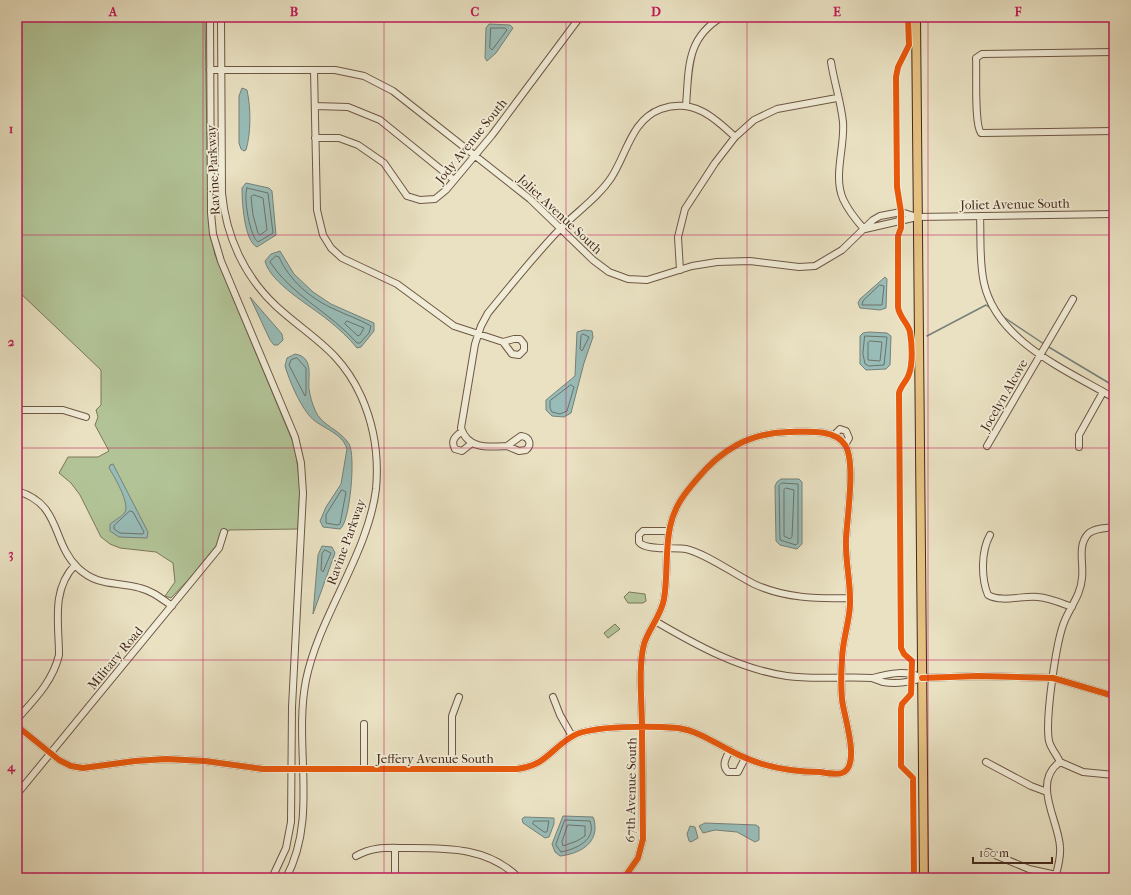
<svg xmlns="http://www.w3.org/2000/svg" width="1131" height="895" font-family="'IM FELL French Canon',serif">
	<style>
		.green { fill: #b2c497; stroke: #7c7659 }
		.water { fill: #98bcb7; stroke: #778179 }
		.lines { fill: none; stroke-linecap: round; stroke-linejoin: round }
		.shore { stroke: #6e7269; stroke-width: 1 }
		.stream { stroke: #778179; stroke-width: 1.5 }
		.minor-casing { stroke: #6e5745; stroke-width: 8 }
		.major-casing { stroke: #45291b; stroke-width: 10 }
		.minor { stroke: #f1ecd7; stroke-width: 6 }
		.major { stroke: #e4c081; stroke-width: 8 }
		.cycleway-casing { stroke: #f1ecd7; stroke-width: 8 }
		.cycleway { stroke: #e8590c; stroke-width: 6 }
		.grid { fill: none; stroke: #c2185b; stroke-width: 1; stroke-opacity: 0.55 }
		.labels { text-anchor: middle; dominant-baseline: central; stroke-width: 3.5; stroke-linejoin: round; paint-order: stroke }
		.street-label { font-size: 13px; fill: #45291b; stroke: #f1ecd7 }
		.neatline { fill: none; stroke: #c2185b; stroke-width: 1.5 }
		.grid-label { font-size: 13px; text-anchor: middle; font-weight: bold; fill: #c2185b }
	</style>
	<rect width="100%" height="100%" fill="#e9e1c2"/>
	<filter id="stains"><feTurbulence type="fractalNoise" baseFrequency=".005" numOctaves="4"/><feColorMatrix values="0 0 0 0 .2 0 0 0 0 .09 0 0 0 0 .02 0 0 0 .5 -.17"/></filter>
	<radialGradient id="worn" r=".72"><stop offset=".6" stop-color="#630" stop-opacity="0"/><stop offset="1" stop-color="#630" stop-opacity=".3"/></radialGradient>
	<!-- green -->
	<path class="green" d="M17 17H205L208 206 210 231 215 255 295 447 300 484 298 529 229 530 189 579 171 598 165 596 175 582 173 563 156 552 120 548 110 544 101 537 80 495 71 483 59 473 68 457H98L109 451 95 425 98 417 96 410 101 405V370L17 290Z
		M629 592 645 594 646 601 643 603H628L624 597Z
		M615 624 620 629 608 638 604 633Z"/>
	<!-- water -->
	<path class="water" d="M489 24 510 25 513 28 496 53 487 61 485 58 486 28Z
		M242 88 247 90C251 108 251 133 246 150L244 151 241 149 239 143V96Z
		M246 183 269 188 272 191 276 235 257 247C244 241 242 201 242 188Z
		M280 251 294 274 313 292 331 304 374 323V331L361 347 357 348C349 338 338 328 328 320 311 306 270 283 265 261L271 254Z
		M885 277 887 279 886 308 880 310 860 308 858 303 860 299Z
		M250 297 282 334 283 340 278 345H274L270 340Z
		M584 330 592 331 593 337 584 363 571 413 564 417 552 416 546 410V400L575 376 577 332Z
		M869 332 887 333 891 336 890 365 886 369 866 370 860 364V336L863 333Z
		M295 354C314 357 308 376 309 389 310 396 312 403 315 410 321 426 340 429 349 444 356 455 350 523 340 529L323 527 320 521 326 507 341 484 347 449C342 431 318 428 308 414 298 401 290 382 285 366L287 358Z
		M113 464 148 532 147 538 119 537 110 531V524C115 520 122 517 125 512 130 503 114 476 109 468L110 465Z
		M781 479H799L802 482V544L797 549 780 545 776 541 775 486 777 482Z
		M322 546 332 547 335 553 313 614 318 555Z
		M563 816 593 817C595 821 595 825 595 830 593 847 576 854 560 856L555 852 552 844Z
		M524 817 554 818V824L549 837 545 838 523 823 522 819Z
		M705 823 756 825 759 827V840L755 842 737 832 715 830 703 833 699 826Z
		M690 826 695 827 698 838 691 842 689 841 687 834Z"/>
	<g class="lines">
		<!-- shore -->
		<path class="shore" d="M491 28H505L507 30 492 50 490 48Z
			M247 188 268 193 273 233 258 242C250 237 243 197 247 188Z
			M254 195 263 198 267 230 260 235 258 233 253 215 251 197Z
			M276 256 279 257C289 280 311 299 334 309 346 315 359 319 371 326L369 333 360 343H357C331 313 292 296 270 262Z
			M880 285 884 286 882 305H862L863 301Z
			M347 321 364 328 360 335 358 336 345 324Z
			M583 334 589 337 582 351 580 349 581 336Z
			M865 336 887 337 884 365 869 366 865 364 863 354Z
			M870 341 882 342 880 361 868 360V343Z
			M297 358 306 368V394L305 396 289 365 291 360Z
			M571 385 574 387 567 411 560 414 552 412 550 408V401Z
			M782 483 798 484V543L796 545 780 540 779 486Z
			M786 488 794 490 792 537 790 539 784 536V490Z
			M342 490 346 492 340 524 337 525 326 523V515Z
			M130 511 133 512 144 532 143 534 120 533 114 529V526Z
			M325 550 331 553 323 572 321 570 322 554Z
			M565 820 590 821C597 840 576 849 561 852L556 845Z
			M534 821H549L547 832H544L533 824Z
			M568 825 585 826V836L577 841 563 846 562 842Z"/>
		<!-- stream -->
		<path class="stream" d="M1002 316 1044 344
			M927 336 986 305 993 310
			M1047 346 1114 386"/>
		<!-- minor casing -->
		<g class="minor-casing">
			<path id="minor" d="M210 17 211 213 213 234 221 261 295 437 301 463 303 493 292 707 291 822 286 848 272 878
				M221 17 222 193C226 236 244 276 276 306 311 338 340 350 361 396 374 425 379 457 376 489 368 554 319 616 306 680 293 746 319 817 286 878
				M1114 52 982 54 976 58C977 73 974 124 981 133L1114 131
				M831 62C834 82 841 102 843 122 845 147 833 176 843 199 848 210 856 220 864 229
				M210 70H335L364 76 393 91 530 199 593 260 609 272 628 279 647 280 692 266 717 262 750 261 799 267 815 266 842 250 873 220 880 216 901 212 917 217
				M314 70 317 210 323 235 331 248 342 258 397 284 454 326 503 342
				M315 106 348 107 380 120 454 180
				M686 106C689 68 686 38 722 17
				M315 138H339L358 145 384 163 407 196 420 200 435 199 446 190 492 135 580 17
				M980 216C981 238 979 261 984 283 997 342 1067 370 1114 398
				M865 229 917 217 1114 214
				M680 270 678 237 685 209 715 163 735 137 754 120 777 109 837 98
				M514 339H520L524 344V350L519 355 512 354 503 342Z
				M17 410H63L86 417
				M462 431C456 436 450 440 455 449L462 451 472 443
				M834 435 840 429 846 431 849 438 845 445
				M521 436C530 437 532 445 526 450L519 451 507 446Z
				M507 446C489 447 468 450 461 428L475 344 481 326 488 313C511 285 534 256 559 230 576 212 597 199 611 178 627 154 631 120 661 109 693 98 714 117 735 137
				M987 446 1073 299
				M1079 447V435L1103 392
				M17 491C62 504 51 542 78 568 98 587 116 581 140 588 153 591 162 599 172 606
				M669 531H643L639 535V542C645 551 675 547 686 549 707 554 734 574 754 584 784 598 817 599 850 598
				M990 535C981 551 981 578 988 595 1002 603 1024 595 1038 597 1050 598 1061 603 1072 607
				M655 621C696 645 739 669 787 676 815 680 843 676 872 678 876 679 879 681 883 682 896 684 911 682 922 678L978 676 1053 678 1114 696
				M873 678C890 673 907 670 922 678
				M553 697 560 715 572 736
				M17 719C34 700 53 681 59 655 59 624 51 590 75 565
				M17 726 59 760 71 766 83 768 135 761 166 759 205 761 263 769H517C547 765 550 749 573 736 591 725 655 726 678 728 700 731 719 746 739 755 764 767 792 772 820 772 826 773 836 775 842 773 862 766 843 714 842 699 841 687 841 673 842 660 842 642 849 624 850 605 851 583 845 561 846 539 847 518 856 461 845 445 834 428 805 432 788 432 749 433 721 450 697 479 684 494 674 507 670 527 665 550 668 575 664 599 661 616 649 628 644 644 638 667 642 704 642 728V734L643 839 638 858 624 878
				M730 750C726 758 721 765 728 772H738L745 758
				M986 762 1031 786 1047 792
				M1060 762C1057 755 1051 749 1049 741 1045 720 1056 640 1065 620 1071 606 1081 594 1082 578 1084 564 1077 546 1088 534 1094 528 1106 528 1114 527
				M1060 762 1083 772 1114 775
				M364 769V724
				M452 769V716L459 697
				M17 794 219 548 224 532
				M988 852 1029 869 1056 875
				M356 856C373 846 388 848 407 848 447 848 488 847 519 878
				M395 878V848
				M1055 878C1058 867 1061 858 1060 847 1059 821 1031 782 1060 762"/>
		</g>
		<!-- major casing -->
		<g class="major-casing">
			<path id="major" d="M916 17 924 878"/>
		</g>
		<!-- minor -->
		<use href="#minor" class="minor"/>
		<!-- major -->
		<use href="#major" class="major"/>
		<!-- cycleway casing -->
		<g class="cycleway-casing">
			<path id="cycleway" d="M908 17 909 45 898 67 896 77 897 187 901 212V228L898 236V307C899 317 908 323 910 332 912 344 913 363 909 374 907 381 901 385 899 393L901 648 904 654 912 661 911 694 902 704 901 709V766L913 778 914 878
				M922 678 978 676 1053 678 1114 696
				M17 726 59 760 71 766 83 768 135 761 166 759 205 761 263 769H517C547 765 550 749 573 736 591 725 655 726 678 728 700 731 719 746 739 755 764 767 792 772 820 772 826 773 836 775 842 773 862 766 843 714 842 699 841 687 841 673 842 660 842 642 849 624 850 605 851 583 845 561 846 539 847 518 856 461 845 445 834 428 805 432 788 432 749 433 721 450 697 479 684 494 674 507 670 527 665 550 668 575 664 599 661 616 649 628 644 644 638 667 642 704 642 728V734L643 839 638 858 624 878"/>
		</g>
		<!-- cycleway -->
		<use href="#cycleway" class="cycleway"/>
	</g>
	<!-- grid -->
	<path class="grid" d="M203 17V878M384 17V878M566 17V878M747 17V878M928 17V878M17 235H1114M17 448H1114M17 660H1114"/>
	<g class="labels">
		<!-- street labels -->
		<g class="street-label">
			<text transform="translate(471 141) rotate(-51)">Jody Avenue South</text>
			<text transform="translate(213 170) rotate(-93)">Ravine Parkway</text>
			<text transform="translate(1015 204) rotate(-1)">Joliet Avenue South</text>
			<text transform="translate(560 214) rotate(43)">Joliet Avenue South</text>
			<text transform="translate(1004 395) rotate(-60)">Jocelyn Alcove</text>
			<text transform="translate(346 542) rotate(-70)">Ravine Parkway</text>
			<text transform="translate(115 658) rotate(-50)">Military Road</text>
			<text x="435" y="758">Jeffery Avenue South</text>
			<text transform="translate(631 790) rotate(-89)">67th Avenue South</text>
		</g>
	</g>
	<!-- margin -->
	<rect width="1131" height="895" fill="none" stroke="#e9e1c2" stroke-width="44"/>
	<!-- scale -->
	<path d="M973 857v6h79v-6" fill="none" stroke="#45291b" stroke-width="2"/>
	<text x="979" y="857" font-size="12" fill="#45291b" stroke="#f1ecd7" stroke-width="3" paint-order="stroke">100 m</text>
	<rect x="22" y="22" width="1087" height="851" class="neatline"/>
	<g class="grid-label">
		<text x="113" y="16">A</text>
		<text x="294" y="16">B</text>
		<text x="475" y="16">C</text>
		<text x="656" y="16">D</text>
		<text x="837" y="16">E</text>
		<text x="1018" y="16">F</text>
		<text x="11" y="133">1</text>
		<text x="11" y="346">2</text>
		<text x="11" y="558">3</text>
		<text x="11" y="771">4</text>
	</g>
	<rect width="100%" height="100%" filter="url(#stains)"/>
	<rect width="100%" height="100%" fill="url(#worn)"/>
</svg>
